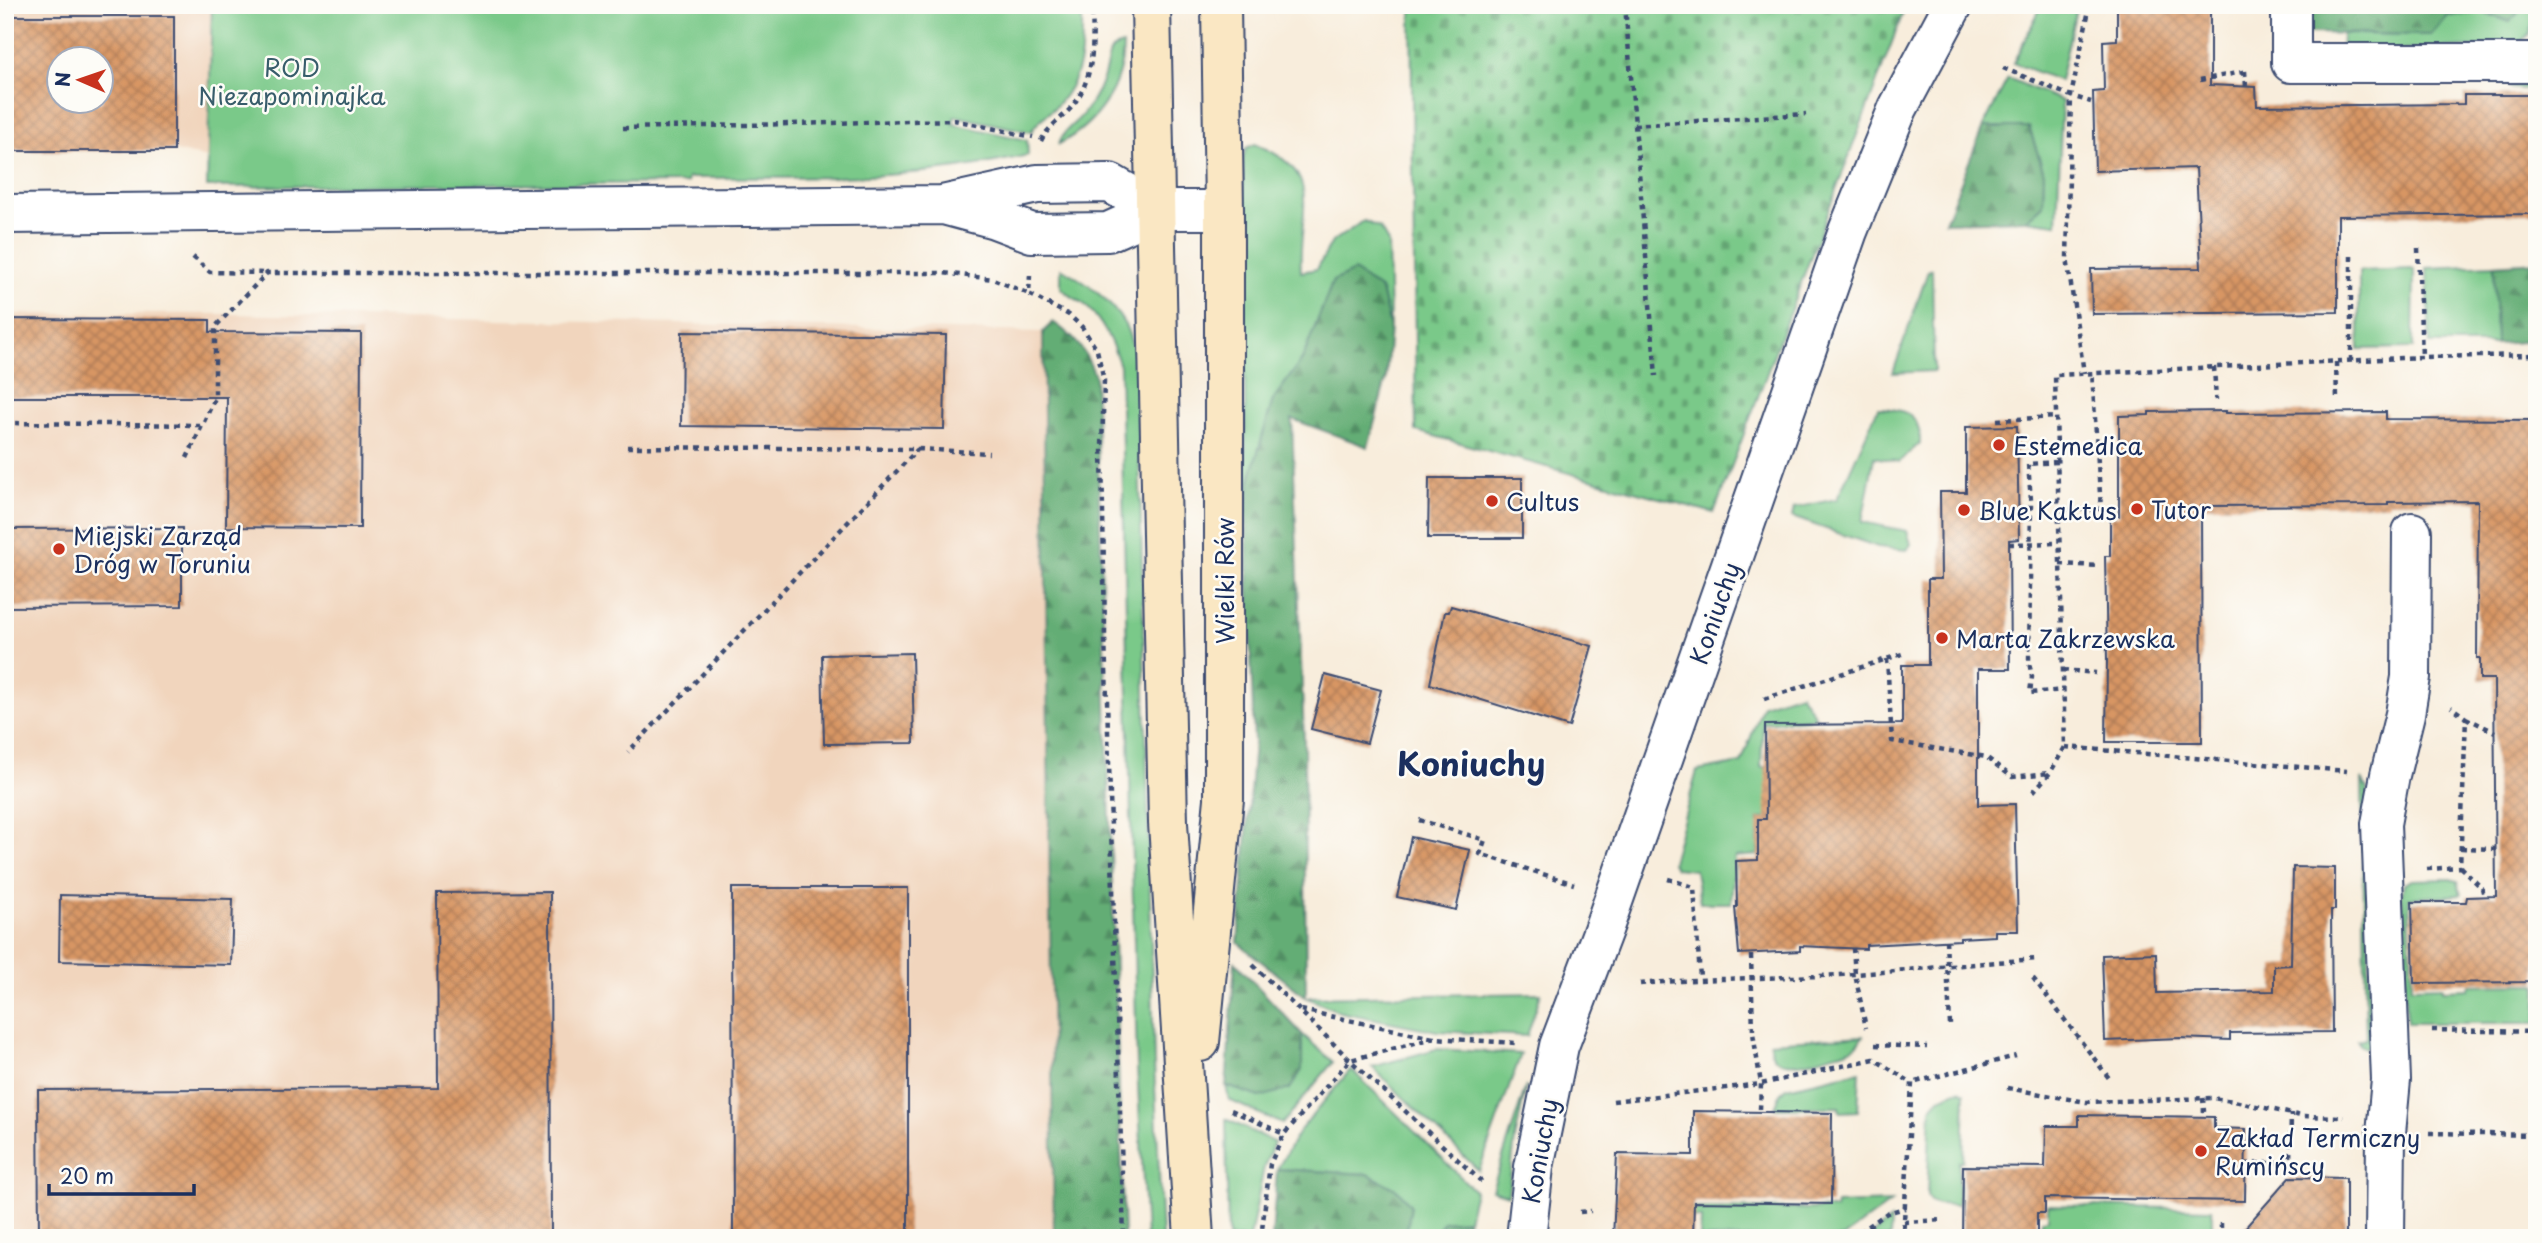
<svg xmlns="http://www.w3.org/2000/svg" width="2542" height="1243" font-family="'Playpen Sans',sans-serif">
	<style>
		.built { fill: #f1d5bd; fill-rule: evenodd }
		.green { fill: #7ac989; stroke: #4a7c74; stroke-width: 2 }
		.forest { fill: url(#forest-firs); stroke: #3f6e6a; stroke-width: 2 }
		.cemetery { fill: url(#cemetery-stones); stroke: #4a7c74; stroke-width: 2 }
		.building { fill: url(#building-cross-hatch); fill-rule: evenodd }
		.lines { fill: none; stroke-linecap: round; stroke-linejoin: round }
		.street-casing { stroke: #3c4c71; stroke-width: 42 }
		.secondary-casing { stroke: #3c4c71; stroke-width: 42 }
		.path { stroke: #3c4c71; stroke-width: 4.5; stroke-dasharray: 5 5; stroke-linecap: butt }
		.street { stroke: #fff; stroke-width: 38 }
		.secondary { stroke: #fae7c3; stroke-width: 38 }
		.path-bridge { stroke: #3c4c71; stroke-width: 4.5; stroke-dasharray: 5 5; stroke-linecap: butt }
		.poi-dot { fill: #c8321e; stroke: #fdfcf7; stroke-width: 2.5 }
		.labels { text-anchor: middle; dominant-baseline: central; stroke-width: 5; stroke-linejoin: round; paint-order: stroke }
		.park-label { font-size: 24px; fill: #385d6b; stroke: #fdfcf7 }
		.poi-label { font-size: 24px; fill: #1b2f5e; stroke: #fdfcf7; text-anchor: start }
		.street-label { font-size: 24px; fill: #1b2f5e; stroke: #fdfcf7 }
		.district-label { font-size: 32px; font-weight: bold; fill: #1b2f5e; stroke: #fdfcf7 }
	</style>
	<defs>
		<pattern id="forest-firs" width="22" height="20" patternUnits="userSpaceOnUse" patternTransform="scale(1.75)"><rect width="22" height="20" fill="#63ad75"/><path d="M5 1l3.5 6h-7zM16 11l3.5 6h-7z" fill="#518d63"/></pattern>
		<pattern id="cemetery-stones" width="16" height="16" patternUnits="userSpaceOnUse" patternTransform="scale(1.75)"><rect width="16" height="16" fill="#7ac989"/><path d="M2 7V4a2 2 0 0 1 4 0v3zM10 15v-3a2 2 0 0 1 4 0v3z" fill="#63a473"/></pattern>
		<pattern id="building-cross-hatch" width="8" height="8" patternUnits="userSpaceOnUse" patternTransform="scale(1.75)"><rect width="8" height="8" fill="#d89664"/><path d="M0 0l8 8M0 8l8-8" fill="none" stroke="#ae7b56"/></pattern>
	</defs>
	<rect width="100%" height="100%" fill="#fdfcf7"/>
	<filter id="ink" filterUnits="userSpaceOnUse"><feTurbulence type="fractalNoise" baseFrequency=".0143" numOctaves="2"/><feDisplacementMap in="SourceGraphic" scale="14" xChannelSelector="R" yChannelSelector="G"/><feConvolveMatrix kernelMatrix="1 2 1 2 8 2 1 2 1" color-interpolation-filters="sRGB"/></filter>
	<filter id="wash" filterUnits="userSpaceOnUse"><feTurbulence type="fractalNoise" baseFrequency=".00686" numOctaves="4" result="noise"/><feDisplacementMap in="SourceGraphic" scale="28" xChannelSelector="R" yChannelSelector="G"/><feGaussianBlur stdDeviation="1.57" result="paint"/><feColorMatrix in="noise" values="0 0 0 0 0 0 0 0 0 0 0 0 0 0 0 0 0 1.4 0 .05"/><feComposite in="paint" operator="in"/></filter>
	<g filter="url(#wash)">
		<rect width="100%" height="100%" fill="#f8eddc"/>
		<!-- built -->
		<path class="built" d="M5 5H212L208 158 174 151H5ZM60 60H102V102H60Z
			M5 314H227L1043 332 1054 1238H5Z"/>
		<!-- green -->
		<path class="green" d="M212 5H1082C1082 44 1086 72 1058 104 1049 114 1038 119 1031 132L955 116 953 124 1027 140 1028 155C915 182 803 177 688 178L687 183 207 187Z
			M2042 5H2077L2060 81 2013 63Z
			M2519 5H2536L2529 34 2517 45 2341 53 2342 34 2430 35 2447 16 2483 12 2509 22 2518 13Z
			M1123 45C1122 88 1097 124 1059 144 1062 131 1075 124 1083 114 1094 100 1104 81 1107 64 1109 52 1111 47 1123 45Z
			M2008 78 2062 101 2057 224 2026 220 2043 205 2044 173 2029 127H1983Z
			M2510 79H2537V90L2509 88Z
			M1255 144C1328 173 1297 211 1301 272L1317 269 1332 242 1364 221 1380 228 1388 242 1390 327 1381 290 1333 281 1302 360 1273 400 1251 476 1246 515 1243 158 1246 148Z
			M2494 265 2496 344H2430L2427 268Z
			M1061 268C1086 282 1110 299 1125 325 1131 336 1133 350 1137 362L1154 1063 1162 1238H1146L1137 1066 1120 366C1112 342 1103 321 1084 304 1076 298 1067 295 1061 288Z
			M1932 269 1934 371 1893 373 1928 271Z
			M2414 269 2413 348 2359 349V271Z
			M1878 408C1904 409 1921 413 1920 443L1899 462 1874 457 1862 522 1907 531 1911 544 1907 550 1878 547 1792 517 1794 508 1837 499Z
			M1800 693 1816 718 1763 723 1761 767 1825 771 1793 817 1758 819V855L1735 857 1731 903H1700L1695 870 1675 868 1672 862 1697 771 1741 763 1763 705Z
			M2362 779 2367 790 2370 1045 2365 1048 2360 1044 2358 1040 2366 1038Z
			M2450 879 2458 881 2461 895 2409 898 2412 987 2443 986V990L2469 989 2470 985 2537 984V1023H2407L2402 894 2404 884 2412 880Z
			M1541 993 1527 1036 1437 1031 1340 1012 1306 997Z
			M1302 1034 1333 1062 1282 1124 1229 1100 1226 1086 1260 1097 1302 1070Z
			M1864 1036C1863 1036 1857 1044 1857 1045 1850 1051 1839 1053 1830 1055 1812 1061 1769 1076 1770 1042Z
			M1436 1049 1521 1054 1479 1171 1372 1067Z
			M1351 1069 1475 1191 1468 1220 1443 1222 1433 1238H1404L1406 1234 1411 1206 1398 1190 1368 1174 1277 1169 1300 1130Z
			M1860 1071 1858 1111 1840 1112 1839 1107 1775 1108 1780 1094 1787 1088Z
			M1526 1086 1515 1139 1508 1195 1492 1190Z
			M1959 1090 1965 1093 1963 1161H1959L1958 1205 1937 1204 1930 1201 1927 1195 1931 1108 1940 1098Z
			M1226 1119 1274 1142 1264 1167 1250 1238H1228Z
			M1891 1202 1842 1238H1700L1701 1218 1687 1217 1689 1208 1835 1209 1836 1204Z
			M2048 1205 2212 1209V1238H2041L2042 1220 2048 1219Z
			M1891 1220 1890 1238H1867Z"/>
		<!-- forest -->
		<path class="forest" d="M2306 5H2519L2518 13 2509 22 2483 12 2448 16 2431 35 2306 33Z
			M1983 127H2029L2044 173 2043 205 2026 220 1945 222Z
			M2537 262V341L2496 344 2494 265Z
			M1354 271 1381 290 1390 327 1386 379 1368 447 1292 419 1304 740 1306 997 1238 943 1254 743 1246 515 1251 476 1273 400 1302 360 1333 281Z
			M1053 322C1075 337 1086 351 1095 376L1124 1238H1054L1043 332Z
			M1235 962 1302 1034V1070L1290 1089 1260 1097 1226 1086Z
			M1277 1169 1368 1174 1398 1190 1411 1206 1406 1234 1404 1238H1272Z
			M1468 1220 1464 1238H1433L1443 1222Z"/>
		<!-- cemetery -->
		<path class="cemetery" d="M1411 5H1906L1714 513 1416 431Z"/>
		<g id="blocks">
			<!-- building -->
			<path class="building" d="M2117 5H2210V85L2256 87 2257 106 2464 104V95H2537V214L2338 216V312L2092 314 2091 269 2201 268 2196 168 2095 171 2093 92 2104 91 2103 41 2117 40Z
				M5 16H174V151H5ZM60 60H102V102H60Z
				M5 319 210 320V332L361 333 360 528 226 527 227 397H5Z
				M682 332 946 335 944 429 681 426Z
				M2226 411V413L2386 412V419L2537 420V982L2414 983 2412 902H2466L2467 897 2496 896 2494 679H2480V658H2477L2478 501 2388 502V505L2201 506 2202 742H2106L2107 660 2105 556H2110V516H2119V416L2149 415V412Z
				M2017 426 2019 539 2009 540 2010 669H1978V805L2015 804 2018 931H1995V936L1960 938V940L1866 945V949L1800 946V951L1739 954 1735 907H1737L1736 861 1758 860V819H1766L1765 725 1902 724V665H1928V579H1941L1940 492H1966V427Z
				M1429 478H1522V538H1428Z
				M182 528V606L5 607V529Z
				M1451 606 1592 646 1569 727 1430 684 1445 612H1449Z
				M912 653 914 743 824 744 822 655Z
				M1325 675 1381 690 1367 743 1311 729Z
				M1411 837 1470 850 1456 910 1397 897Z
				M2293 867 2335 868V910H2331L2332 1032 2230 1033V1040L2180 1038 2105 1041 2102 955 2156 953 2157 993 2274 991V966L2291 965Z
				M732 888H908V1238H733Z
				M550 892 551 1238H39L38 1090 438 1088 437 893Z
				M60 895 233 899 231 965 59 961Z
				M1693 1111 1832 1113 1831 1204 1694 1202 1693 1238H1613L1617 1154 1693 1155Z
				M2079 1115 2214 1117V1128L2246 1129 2245 1201 2045 1198V1213H2037V1238H1962L1963 1166 2045 1167 2046 1126H2079Z
				M2290 1177 2346 1178V1238H2236Z"/>
		</g>
	</g>
	<g filter="url(#ink)">
		<use href="#blocks" fill-opacity="0" stroke="#3c4c71" stroke-width="2"/>
		<g class="lines">
			<!-- street casing -->
			<g class="street-casing">
				<path id="street" d="M2291 5V63H2537
					M947 206 995 219 1032 233 1108 232 1157 210H1224
					M5 214 942 205 1037 184 1110 183 1157 210
					M1526 1238 1534 1167 1559 1046 1603 930 1848 231 1898 108 1953 5
					M2385 1238 2386 1133 2391 1080 2381 824 2390 775 2405 714 2411 677 2412 532"/>
			</g>
			<!-- secondary casing -->
			<g class="secondary-casing">
				<path id="secondary" d="M1151 5 1168 823 1194 1238
					M1200 1042 1224 799V210L1221 5"/>
			</g>
			<!-- path -->
			<path class="path" d="M1625 5 1656 376
				M2090 5 2071 96 2091 102
				M2003 68 2071 96 2067 258 2084 373
				M2245 71 2246 87
				M2200 80 2248 71
				M1634 125 1806 114
				M623 128 954 120 1033 137
				M1041 141C1047 128 1060 120 1070 109 1096 78 1093 43 1092 5
				M2418 248 2422 357
				M193 257 210 272 266 273
				M1030 275 1029 294 1069 315 1082 327 1097 350 1104 380 1102 448 1105 637 1124 1238
				M2351 361V251
				M2336 362 2337 399
				M2214 367 2216 400
				M1997 420 2055 417
				M5 423 202 425
				M627 447 918 449 628 752
				M918 449 989 453
				M187 458 215 398V327L267 273H943L993 279 1029 294
				M2057 462 2028 464 2031 500 2029 662 2032 677 2030 693 2064 690
				M2058 510 2101 509 2092 373
				M2060 564 2099 566
				M1887 659 1892 741 1986 757 2012 777 2049 773
				M2063 670 2096 673
				M1764 699 1902 654
				M2466 718 2495 732
				M2065 747 2347 771
				M2033 792 2050 773 2065 747 2055 375 2422 357 2537 355
				M1419 820 1485 840 1480 854 1574 884
				M2461 848 2497 849
				M2460 867 2482 888 2484 896
				M2427 869 2460 867 2466 718 2451 707
				M1668 879 1694 887 1700 978
				M1946 940 1950 1025
				M1853 948 1855 974 1866 1028
				M1751 955 1753 1033 1761 1084 1760 1109
				M1253 965 1350 1060 1483 1183
				M2033 978 2109 1078
				M1640 984C1711 977 1783 979 1855 974 1916 970 1976 963 2037 959
				M1301 1010 1433 1038
				M2432 1030 2537 1032
				M1875 1045 1927 1047
				M2007 1088 2086 1102 2211 1098 2234 1101 2301 1116 2344 1117
				M2203 1098 2204 1112
				M1613 1101 1761 1084 1874 1059 1912 1083
				M1231 1110 1284 1134 1350 1060 1434 1038 1516 1043
				M2429 1133 2537 1135
				M2245 1164 2290 1162 2291 1114
				M1580 1212 1591 1211
				M1904 1222 1943 1220
				M1261 1238 1270 1164 1284 1134
				M1852 1238 1887 1213 1905 1208
				M1903 1238 1912 1083 2016 1056
				M2221 1238V1219"/>
			<!-- street -->
			<use href="#street" class="street"/>
			<!-- secondary -->
			<use href="#secondary" class="secondary"/>
			<!-- path-bridge -->
			<path class="path-bridge" d="M2009 544 2059 543"/>
		</g>
	</g>
	<!-- markers -->
	<g class="poi-dot">
		<circle cx="1999" cy="445" r="7"/>
		<circle cx="1492" cy="501" r="7"/>
		<circle cx="2137" cy="509" r="7"/>
		<circle cx="1964" cy="510" r="7"/>
		<circle cx="59" cy="549" r="7"/>
		<circle cx="1942" cy="638" r="7"/>
		<circle cx="2201" cy="1151" r="7"/>
	</g>
	<g class="labels">
		<!-- park labels -->
		<g class="park-label">
			<text x="292" y="67">ROD<tspan x="292" dy="28">Niezapominajka</tspan></text>
		</g>
		<!-- poi labels -->
		<g class="poi-label">
			<text x="2013" y="445">Estemedica</text>
			<text x="1506" y="501">Cultus</text>
			<text x="2151" y="509">Tutor</text>
			<text x="1978" y="510">Blue Kaktus</text>
			<text x="73" y="535">Miejski Zarząd<tspan x="73" dy="28">Dróg w Toruniu</tspan></text>
			<text x="1956" y="638">Marta Zakrzewska</text>
			<text x="2215" y="1137">Zakład Termiczny<tspan x="2215" dy="28">Rumińscy</tspan></text>
		</g>
		<!-- street labels -->
		<g class="street-label">
			<text transform="translate(1224 581) rotate(-90)">Wielki Rów</text>
			<text transform="translate(1714 613) rotate(-71)">Koniuchy</text>
			<text transform="translate(1539 1151) rotate(-80)">Koniuchy</text>
		</g>
		<!-- district labels -->
		<g class="district-label">
			<text x="1471" y="763">Koniuchy</text>
		</g>
	</g>
	<!-- margin -->
	<rect width="2542" height="1243" fill="none" stroke="#fdfcf7" stroke-width="28"/>
	<!-- north arrow -->
	<g transform="translate(80 80) rotate(272)"><circle r="33" fill="#fdfcf7" stroke="#a3aaba" stroke-width="2"/>
	<path d="M0-5L12 26L0 18L-12 26Z" fill="#c8321e"/>
	<text y="-10" font-size="19" font-weight="bold" text-anchor="middle" fill="#1b2f5e">N</text>
	</g>
	<!-- scale -->
	<path d="M49 1184v10h145v-10" fill="none" stroke="#1b2f5e" stroke-width="3.5"/>
	<text x="60" y="1184" font-size="21" fill="#1b2f5e" stroke="#fdfcf7" stroke-width="5" paint-order="stroke">20 m</text>
</svg>
